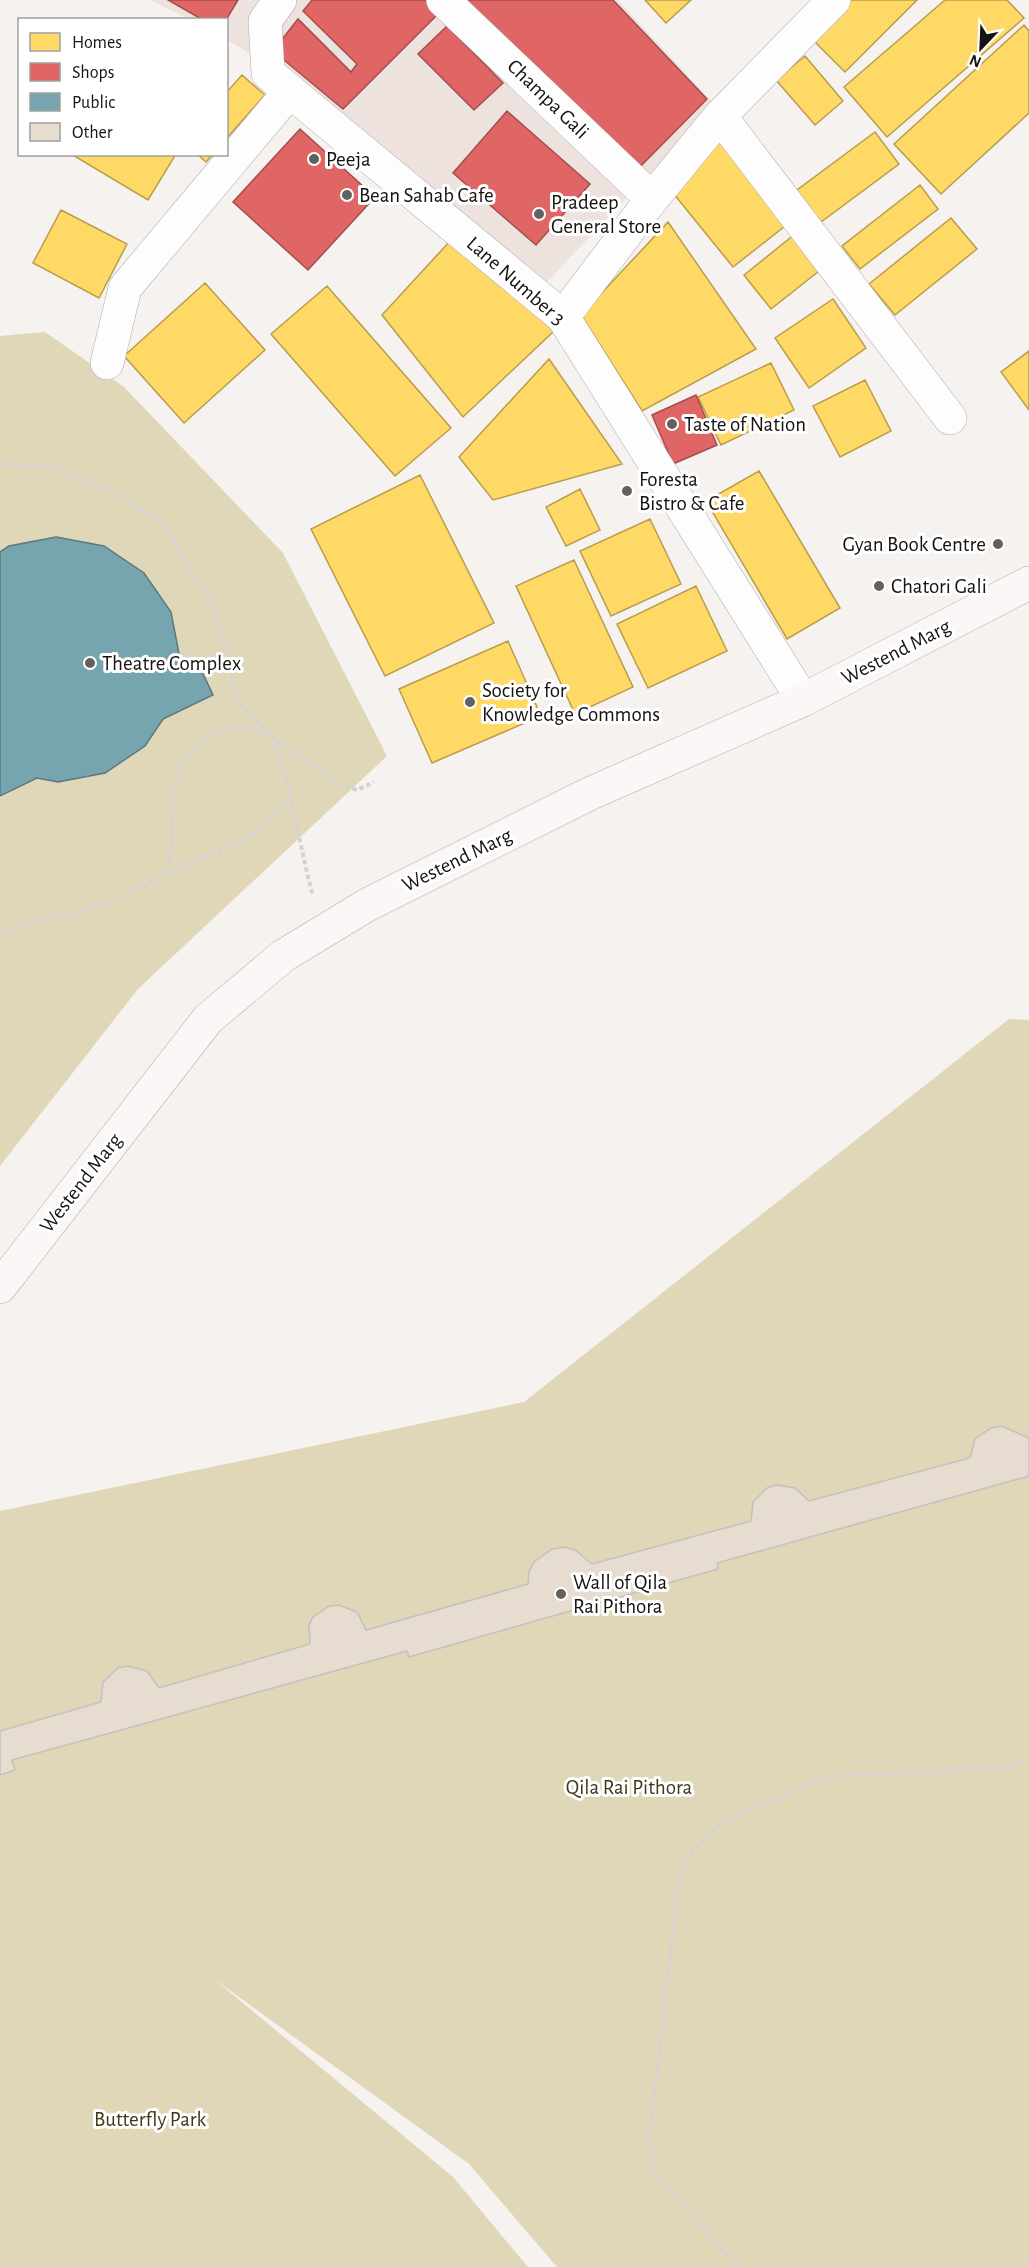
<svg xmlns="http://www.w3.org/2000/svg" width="1029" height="2267" font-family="'Alegreya Sans',sans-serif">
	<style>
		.built { fill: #ede2dd }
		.green { fill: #e0d7b8 }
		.homes { fill: #ffd966; stroke: #b99d4c; stroke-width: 1.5 }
		.shops { fill: #e06666; stroke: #a34d4c; stroke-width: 1.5 }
		.public { fill: #76a5af; stroke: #59797f; stroke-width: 1.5 }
		.building { fill: #e7dcd0; stroke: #c3c0be; stroke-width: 1.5 }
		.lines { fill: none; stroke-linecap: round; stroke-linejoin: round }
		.street-casing { stroke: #aeacaa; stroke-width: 34 }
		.secondary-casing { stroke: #aeacaa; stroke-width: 34 }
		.path { stroke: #d5d3d2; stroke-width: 4; stroke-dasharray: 4.5 3; stroke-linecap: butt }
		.street { stroke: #fefdfd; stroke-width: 33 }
		.secondary { stroke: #faf7f6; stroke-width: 33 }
		.poi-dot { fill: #64605e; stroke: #fff; stroke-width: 2 }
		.labels { text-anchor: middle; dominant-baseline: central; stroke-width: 6; stroke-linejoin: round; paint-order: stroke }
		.street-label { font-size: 21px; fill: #151210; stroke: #fff }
		.poi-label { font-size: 21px; fill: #151210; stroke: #fff; text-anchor: start }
		.park-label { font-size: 21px; fill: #403919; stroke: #fff }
	</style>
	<rect width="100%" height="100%" fill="#f6f2f0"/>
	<!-- built -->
	<path class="built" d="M150 0H618L715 105 541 288 247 52 227 40 226 20 188 19Z"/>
	<!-- green -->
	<path class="green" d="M45 332 124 387 283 553 387 756 138 989 0 1166V336Z
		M1009 1019 1029 1020V2267H557L469 2164 214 1979 453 2177 528 2267H0V1511L524 1402Z"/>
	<!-- homes -->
	<path class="homes" d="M645 0H691L666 23Z
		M843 0H917L845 72 808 35Z
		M945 0H1007L1024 18 887 137 844 87Z
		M1024 25 1029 31V113L941 194 894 144Z
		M805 56 843 101 815 125 776 80Z
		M242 75 265 95 226 139V93Z
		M875 132 899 164 817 225 793 193Z
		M719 138 794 219 733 267 669 188Z
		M71 154H176L148 200Z
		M197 154H213L206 162Z
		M920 185 938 209 860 269 842 246Z
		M61 210 127 244 99 298 33 263Z
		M951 218 977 249 895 315 869 284Z
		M668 222 756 349 642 411 581 315Z
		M800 230 828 264 771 309 744 275Z
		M451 240 554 331 463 417 382 315Z
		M205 283 265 350 184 423 124 356Z
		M327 286 451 428 395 476 271 334Z
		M833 299 866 348 809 388 775 338Z
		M1029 351V410L1001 372Z
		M549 359 622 464 493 500 459 457Z
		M771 363 794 410 721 445 698 397Z
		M865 380 891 431 840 457 813 406Z
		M759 471 840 608 787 639 706 501Z
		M420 475 494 623 385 676 311 529Z
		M580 489 600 530 566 546 546 507Z
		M650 519 681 584 611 616 580 551Z
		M574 560 633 687 575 714 516 586Z
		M696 586 727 651 648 688 617 624Z
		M508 641 541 716 432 763 399 689Z"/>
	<!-- shops -->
	<path class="shops" d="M168 0H238L226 20H203Z
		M312 0H433L443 9 343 109 273 51 298 19 351 72 357 64 303 11Z
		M463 0H613L707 99 634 173Z
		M447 26 503 83 474 110 418 54Z
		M507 111 590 184 536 245 453 173Z
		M300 129 375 197 308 270 233 202Z
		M696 395 717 445 673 464 652 415Z"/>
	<!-- public -->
	<path class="public" d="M56 537 104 546 144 573 171 612 180 659 179 667 196 659 213 695 163 719 145 746 105 773 58 782 37 778 0 796V552L9 546Z"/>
	<!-- building -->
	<path class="building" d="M1001 1426 1029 1438V1476L717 1563 718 1569 409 1657 407 1651 12 1760 15 1770 0 1775V1731L101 1702 103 1682 118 1668 128 1666 147 1671 159 1688 310 1644 309 1625 313 1617 329 1606 339 1605 357 1612 366 1630 528 1584 529 1572 534 1562 552 1549 564 1547 575 1550 592 1564 751 1521 753 1502 767 1488 776 1485 795 1488 809 1501 970 1458 975 1439 991 1428Z"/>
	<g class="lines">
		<!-- street casing -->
		<g class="street-casing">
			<path id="street" d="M280 0 265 21 268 73 563 317 803 700
				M443 0 652 199
				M720 116 950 418
				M563 317 652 199 720 116 834 0
				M107 363 125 288 290 91"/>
		</g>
		<!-- secondary casing -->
		<g class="secondary-casing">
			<path id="secondary" d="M0 1287 208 1019 283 956 367 905 589 794 803 700 1029 583"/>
		</g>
		<!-- path -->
		<path class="path" d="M0 464 53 467 111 490 164 525 214 608 240 702 271 737 303 757 335 783 357 790 374 782
			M169 870 230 847 262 830 290 799
			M0 934C58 913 118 907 169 870L173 836 170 797 184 758 210 733 240 724 271 737C293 787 298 843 313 896
			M738 2267 654 2171 649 2143 676 1903 687 1857 716 1826 823 1777 1012 1767 1029 1759"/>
		<!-- street -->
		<use href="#street" class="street"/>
		<!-- secondary -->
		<use href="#secondary" class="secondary"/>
	</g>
	<!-- markers -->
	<g class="poi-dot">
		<circle cx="314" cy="159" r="6"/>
		<circle cx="347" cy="195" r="6"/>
		<circle cx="539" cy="214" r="6"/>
		<circle cx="672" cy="424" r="6"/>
		<circle cx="627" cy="491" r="6"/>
		<circle cx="998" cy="544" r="6"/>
		<circle cx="879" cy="586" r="6"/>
		<circle cx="90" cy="663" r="6"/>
		<circle cx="470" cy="702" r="6"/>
		<circle cx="561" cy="1594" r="6"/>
	</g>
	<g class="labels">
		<!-- street labels -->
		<g class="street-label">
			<text transform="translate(548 99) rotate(44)">Champa Gali</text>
			<text transform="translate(516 281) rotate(41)">Lane Number 3</text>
			<text transform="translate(896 652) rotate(-27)">Westend Marg</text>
			<text transform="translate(457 860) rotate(-26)">Westend Marg</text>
			<text transform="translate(81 1183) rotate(-52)">Westend Marg</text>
		</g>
		<!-- poi labels -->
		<g class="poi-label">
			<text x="326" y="159">Peeja</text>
			<text x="359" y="195">Bean Sahab Cafe</text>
			<text x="551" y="202">Pradeep<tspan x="551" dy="24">General Store</tspan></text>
			<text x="684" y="424">Taste of Nation</text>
			<text x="639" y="479">Foresta<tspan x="639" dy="24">Bistro &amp; Cafe</tspan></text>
			<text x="986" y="544" text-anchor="end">Gyan Book Centre</text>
			<text x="891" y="586">Chatori Gali</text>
			<text x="102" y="663">Theatre Complex</text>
			<text x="482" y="690">Society for<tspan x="482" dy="24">Knowledge Commons</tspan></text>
			<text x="573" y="1582">Wall of Qila<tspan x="573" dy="24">Rai Pithora</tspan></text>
		</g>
		<!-- park labels -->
		<g class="park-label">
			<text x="629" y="1787">Qila Rai Pithora</text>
			<text x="150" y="2119">Butterfly Park</text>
		</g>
	</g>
	<!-- legend -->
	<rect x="18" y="18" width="210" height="138" fill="#ffffff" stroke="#a1a09f" stroke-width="1.5"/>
	<rect x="30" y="33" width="30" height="18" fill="#ffd966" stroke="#a1a09f" stroke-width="1.5"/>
	<text x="72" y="48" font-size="18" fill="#151210">Homes</text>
	<rect x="30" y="63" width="30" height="18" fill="#e06666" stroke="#a1a09f" stroke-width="1.5"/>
	<text x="72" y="78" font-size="18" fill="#151210">Shops</text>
	<rect x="30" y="93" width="30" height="18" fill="#76a5af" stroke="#a1a09f" stroke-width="1.5"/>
	<text x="72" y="108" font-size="18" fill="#151210">Public</text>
	<rect x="30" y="123" width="30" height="18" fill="#e7dcd0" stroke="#a1a09f" stroke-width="1.5"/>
	<text x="72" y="138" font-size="18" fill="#151210">Other</text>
	<!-- north arrow -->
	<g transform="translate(981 48) rotate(203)" stroke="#ffffff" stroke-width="4.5" paint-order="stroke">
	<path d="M0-4.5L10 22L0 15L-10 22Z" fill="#151210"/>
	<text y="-9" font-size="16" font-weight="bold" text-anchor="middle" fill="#151210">N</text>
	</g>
</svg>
